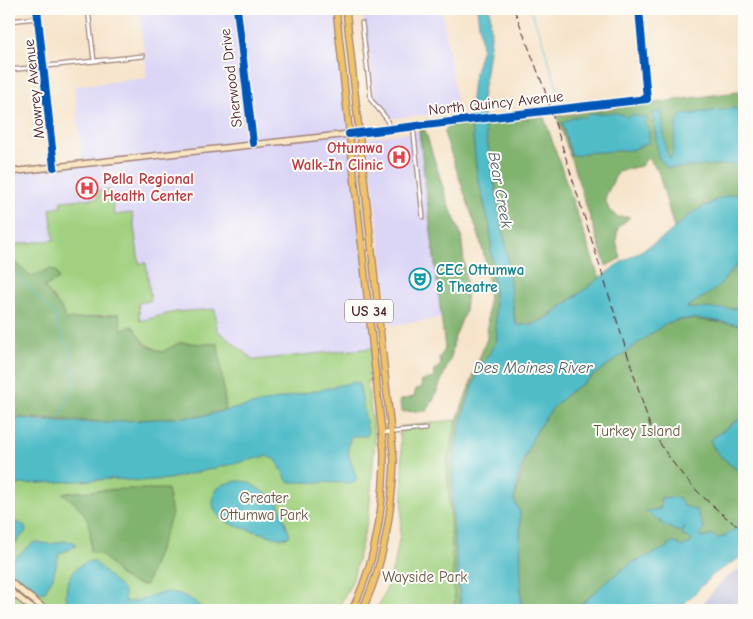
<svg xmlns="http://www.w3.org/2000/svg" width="753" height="619" font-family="'Comic Neue',sans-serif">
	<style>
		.built { fill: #dcd6f6 }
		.industrial { fill: #c2c2dc }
		.green { fill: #a1d180; stroke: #767856 }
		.forest { fill: #80b36e; stroke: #65694c }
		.water { fill: #4fbcc8; stroke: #4c6e7a }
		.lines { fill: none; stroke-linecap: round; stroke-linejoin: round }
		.stream { stroke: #4fbcc8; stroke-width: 1 }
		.minor-casing { stroke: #a0817a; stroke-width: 5.5 }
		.tertiary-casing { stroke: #a0817a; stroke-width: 7 }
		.secondary-casing { stroke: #a0817a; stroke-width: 8 }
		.primary-casing { stroke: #a0817a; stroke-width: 8 }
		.minor { stroke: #fff; stroke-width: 3 }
		.tertiary { stroke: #fff; stroke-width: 4.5 }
		.secondary { stroke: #f9e7c3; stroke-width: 5 }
		.primary { stroke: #f1c369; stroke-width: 5.5 }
		.rail { stroke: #4a1f2b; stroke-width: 1; stroke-dasharray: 8 4; stroke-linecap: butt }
		.cycleway-casing { stroke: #fdfcf7; stroke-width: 11 }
		.cycleway { stroke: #0057b8; stroke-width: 8 }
		.labels { text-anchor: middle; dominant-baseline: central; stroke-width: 4; stroke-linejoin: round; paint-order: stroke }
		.shield { fill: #fdfcf7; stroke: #806168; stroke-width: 1 }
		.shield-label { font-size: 14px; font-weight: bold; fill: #4a1f2b }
		.street-label { font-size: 15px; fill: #4a1f2b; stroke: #fdfcf7 }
		.health-label { font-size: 15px; font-weight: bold; fill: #be3a42; stroke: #fdfcf7; text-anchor: end }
		.culture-label { font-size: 15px; font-weight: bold; fill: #0d838f; stroke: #fdfcf7; text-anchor: start }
		.park-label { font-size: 15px; fill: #645444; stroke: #fdfcf7 }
		.water-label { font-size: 16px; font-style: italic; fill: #4c5e6a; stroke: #fdfcf7 }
	</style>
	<rect width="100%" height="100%" fill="#fdfcf7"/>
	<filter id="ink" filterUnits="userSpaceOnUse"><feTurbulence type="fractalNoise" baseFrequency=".02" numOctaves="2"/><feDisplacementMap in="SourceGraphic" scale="10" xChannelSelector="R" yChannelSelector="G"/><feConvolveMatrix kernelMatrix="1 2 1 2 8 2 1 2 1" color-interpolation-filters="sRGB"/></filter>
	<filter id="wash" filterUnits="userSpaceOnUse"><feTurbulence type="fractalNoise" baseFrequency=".0096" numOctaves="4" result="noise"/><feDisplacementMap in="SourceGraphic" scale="20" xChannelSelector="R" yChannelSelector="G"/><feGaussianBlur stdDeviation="1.12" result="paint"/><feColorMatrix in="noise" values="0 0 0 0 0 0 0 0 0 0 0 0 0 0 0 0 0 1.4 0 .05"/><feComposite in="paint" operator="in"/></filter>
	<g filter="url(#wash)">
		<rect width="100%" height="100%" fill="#f6e3c9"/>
		<!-- built -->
		<path class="built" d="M139 9H336L373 348 254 360 217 330 175 312 140 322 138 303 150 301 146 263 139 264 114 215 111 190 98 191V197L61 201 58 208 54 240 9 245V172L83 163 74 86 147 78Z
			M362 9H442L456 98V112L391 118 376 103Z
			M419 131 443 318 391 325 367 138Z"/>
		<!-- industrial -->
		<path class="industrial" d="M744 567V610H697L725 578Z"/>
		<!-- green -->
		<path class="green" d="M111 190 114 215 132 213 139 263H146L151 301 138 303 140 321 175 312 215 309 217 330 254 360 373 348 376 380 367 381 375 440 369 514 352 582 337 610H9V419L65 421 220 365 218 344 179 343 163 352C148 348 141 339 133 327L122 330 118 314 66 320 61 308 44 286 58 279 50 269 32 276 9 258V245L54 240 50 209 61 207V201L98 198 97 191Z
			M462 419 452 480 461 610H376C406 559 406 485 399 427Z"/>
		<!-- forest -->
		<path class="forest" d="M744 91V192C716 196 696 210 674 228L658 171 648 157 641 166 618 171 605 198 609 210 617 217H630L618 228 616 241 621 258 606 266 557 116Z
			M544 117 597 272 601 278 538 323 516 325 508 277 507 254 484 123Z
			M472 125 477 174 490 227 497 339C494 350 487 356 482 365 474 381 467 402 462 419 444 482 456 547 461 610H455L447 462 457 420 487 338 489 286 486 263 479 236 444 133 448 126Z
			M425 130 448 203 461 234 467 290 465 312 454 339 452 354 433 401 427 411 401 412 400 400 414 397 416 389 422 388 421 381 434 378V370L440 366 441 362 439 359 445 349 419 131Z
			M9 258 32 276 50 269 56 271 59 279 44 287 61 308 66 320 119 314 122 330 133 326 146 345 162 352 179 343 218 344 226 410 202 416 112 422 9 417Z
			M744 258V310L686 308C694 301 705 298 713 290 725 281 732 267 744 258Z
			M691 319 744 325V416L710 440C715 455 732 466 744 474V522L727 535 717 539 713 535 702 538 684 506 677 499H660V509L647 511 655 517 686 526 692 540 691 543 681 547H669L632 563 609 579 575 610H521L520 512 514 500 530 442 551 408 577 386 665 324 674 321Z
			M120 489H167L172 514 146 585C113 585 114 554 90 551 93 523 85 509 62 493Z"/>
		<!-- water -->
		<path class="water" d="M477 9H490L491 37 481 106 507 254 513 312 516 325H532L547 318 617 265 663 238 692 213 722 197 744 192V258C732 267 725 281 714 290 706 297 694 301 686 308L743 309 744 325C718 323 690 313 665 324L566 395C535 422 520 461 514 500L520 512 521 610H461C456 547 444 482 462 419 467 402 474 381 482 365 487 356 494 350 497 339L490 227 477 174 470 109 473 79 482 48Z
			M744 107V163L674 168H667L658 157 653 112H662L666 150 670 159C677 146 672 128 681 115Z
			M603 113H617L628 117 632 115 648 118 644 123 649 129V142L632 150 583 153 578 156 571 154 562 123 575 117H586L587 115Z
			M354 382 359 383 368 433 367 436H352C343 450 353 465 357 479L354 483 288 482 277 461 267 456 169 479 141 481 113 479 9 485V417L58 422H112L202 416Z
			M744 416V474C732 466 715 455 710 440Z
			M237 481 248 482 278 501 290 536C280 540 274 537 265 534 245 528 201 523 216 490L224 484Z
			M665 497 667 499 672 497 680 499 684 506 696 510 704 528 700 536 702 538 713 535 717 539 727 535 744 522V555L714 574 678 610H575L609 579 632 563 668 547 667 544 677 543 681 547 691 543 692 540 682 535 685 526 679 532 666 526 646 511 660 509 662 503 660 498Z
			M14 521 25 526 26 531 9 551V523Z
			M63 541 74 542 76 546 59 554 53 577 44 593 36 591 9 569 10 562 34 542 51 544Z
			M94 561 124 591 125 602C151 602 161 582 190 599 196 602 199 604 201 610H71C59 593 70 562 94 561Z"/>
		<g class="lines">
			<!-- stream -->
			<path class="stream" d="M530 9 541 36 558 91
				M9 266 54 314 62 337 71 353 75 379 72 392 60 418 56 421"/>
		</g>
	</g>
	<g filter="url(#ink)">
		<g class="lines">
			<!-- minor casing -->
			<g class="minor-casing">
				<path id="minor" d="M37 9 54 166
					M88 9 94 61
					M237 9 253 143
					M9 21 38 18
					M362 23 371 100 386 118 390 129
					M9 70 143 56
					M413 126 423 217
					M382 433 426 429"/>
			</g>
			<!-- tertiary casing -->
			<g class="tertiary-casing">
				<path id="tertiary" d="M349 134 647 99 639 9"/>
			</g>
			<!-- secondary casing -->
			<g class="secondary-casing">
				<path id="secondary" d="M9 172 349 134
					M9 581 46 610
					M9 590 34 610"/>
			</g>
			<!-- primary casing -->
			<g class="primary-casing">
				<path id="primary" d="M336 9 384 452C384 505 376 562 352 610
					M346 9 394 460C392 511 385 564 362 610"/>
			</g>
			<!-- minor -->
			<use href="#minor" class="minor"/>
			<!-- tertiary -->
			<use href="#tertiary" class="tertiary"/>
			<!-- secondary -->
			<use href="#secondary" class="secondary"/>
			<!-- primary -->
			<use href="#primary" class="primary"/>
			<!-- rail -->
			<path class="rail" d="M514 9 544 88 649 423C670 467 705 503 744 531"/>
			<!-- cycleway casing -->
			<g class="cycleway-casing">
				<path id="cycleway" d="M37 9 54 167
					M237 9 253 143
					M349 134 647 99 639 9"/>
			</g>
			<!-- cycleway -->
			<use href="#cycleway" class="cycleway"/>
		</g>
	</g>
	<!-- icons -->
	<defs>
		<g id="hospital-ring" transform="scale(1.125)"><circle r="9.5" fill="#fdfcf7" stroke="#e0444e" stroke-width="1.5"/><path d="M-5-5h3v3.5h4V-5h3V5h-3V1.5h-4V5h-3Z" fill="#e0444e"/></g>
		<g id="theatre-ring" transform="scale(1.125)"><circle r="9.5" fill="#fdfcf7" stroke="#0f9aa8" stroke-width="1.5"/><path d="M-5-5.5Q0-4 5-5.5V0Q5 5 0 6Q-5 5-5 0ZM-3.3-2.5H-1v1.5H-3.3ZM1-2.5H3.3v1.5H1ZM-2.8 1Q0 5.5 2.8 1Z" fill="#0f9aa8"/></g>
	</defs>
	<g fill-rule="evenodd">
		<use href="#hospital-ring" x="399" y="157"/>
		<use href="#hospital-ring" x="87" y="188"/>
		<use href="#theatre-ring" x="420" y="279"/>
	</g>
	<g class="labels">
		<!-- shield labels -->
		<rect class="shield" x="345" y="299.5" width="48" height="23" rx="4"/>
		<g class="shield-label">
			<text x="369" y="311">US 34</text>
		</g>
		<!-- street labels -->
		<g class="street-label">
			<text transform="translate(231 78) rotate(-97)">Sherwood Drive</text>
			<text transform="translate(34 89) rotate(-96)">Mowrey Avenue</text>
			<text transform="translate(496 103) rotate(-6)">North Quincy Avenue</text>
		</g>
		<!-- health labels -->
		<g class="health-label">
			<text x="383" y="148">Ottumwa<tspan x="383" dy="17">Walk-In Clinic</tspan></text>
			<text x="103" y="179" text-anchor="start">Pella Regional<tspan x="103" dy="17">Health Center</tspan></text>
		</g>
		<!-- culture labels -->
		<g class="culture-label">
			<text x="436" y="270">CEC Ottumwa<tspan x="436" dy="17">8 Theatre</tspan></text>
		</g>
		<!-- park labels -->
		<g class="park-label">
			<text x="637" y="431">Turkey Island</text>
			<text x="264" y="498">Greater<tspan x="264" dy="17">Ottumwa Park</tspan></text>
			<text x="425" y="577">Wayside Park</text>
		</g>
		<!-- water labels -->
		<g class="water-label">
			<text transform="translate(500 190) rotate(80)">Bear Creek</text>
			<text x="533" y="368">Des Moines River</text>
		</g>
	</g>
	<!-- margin -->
	<rect width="753" height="619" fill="none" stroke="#fdfcf7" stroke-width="30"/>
</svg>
